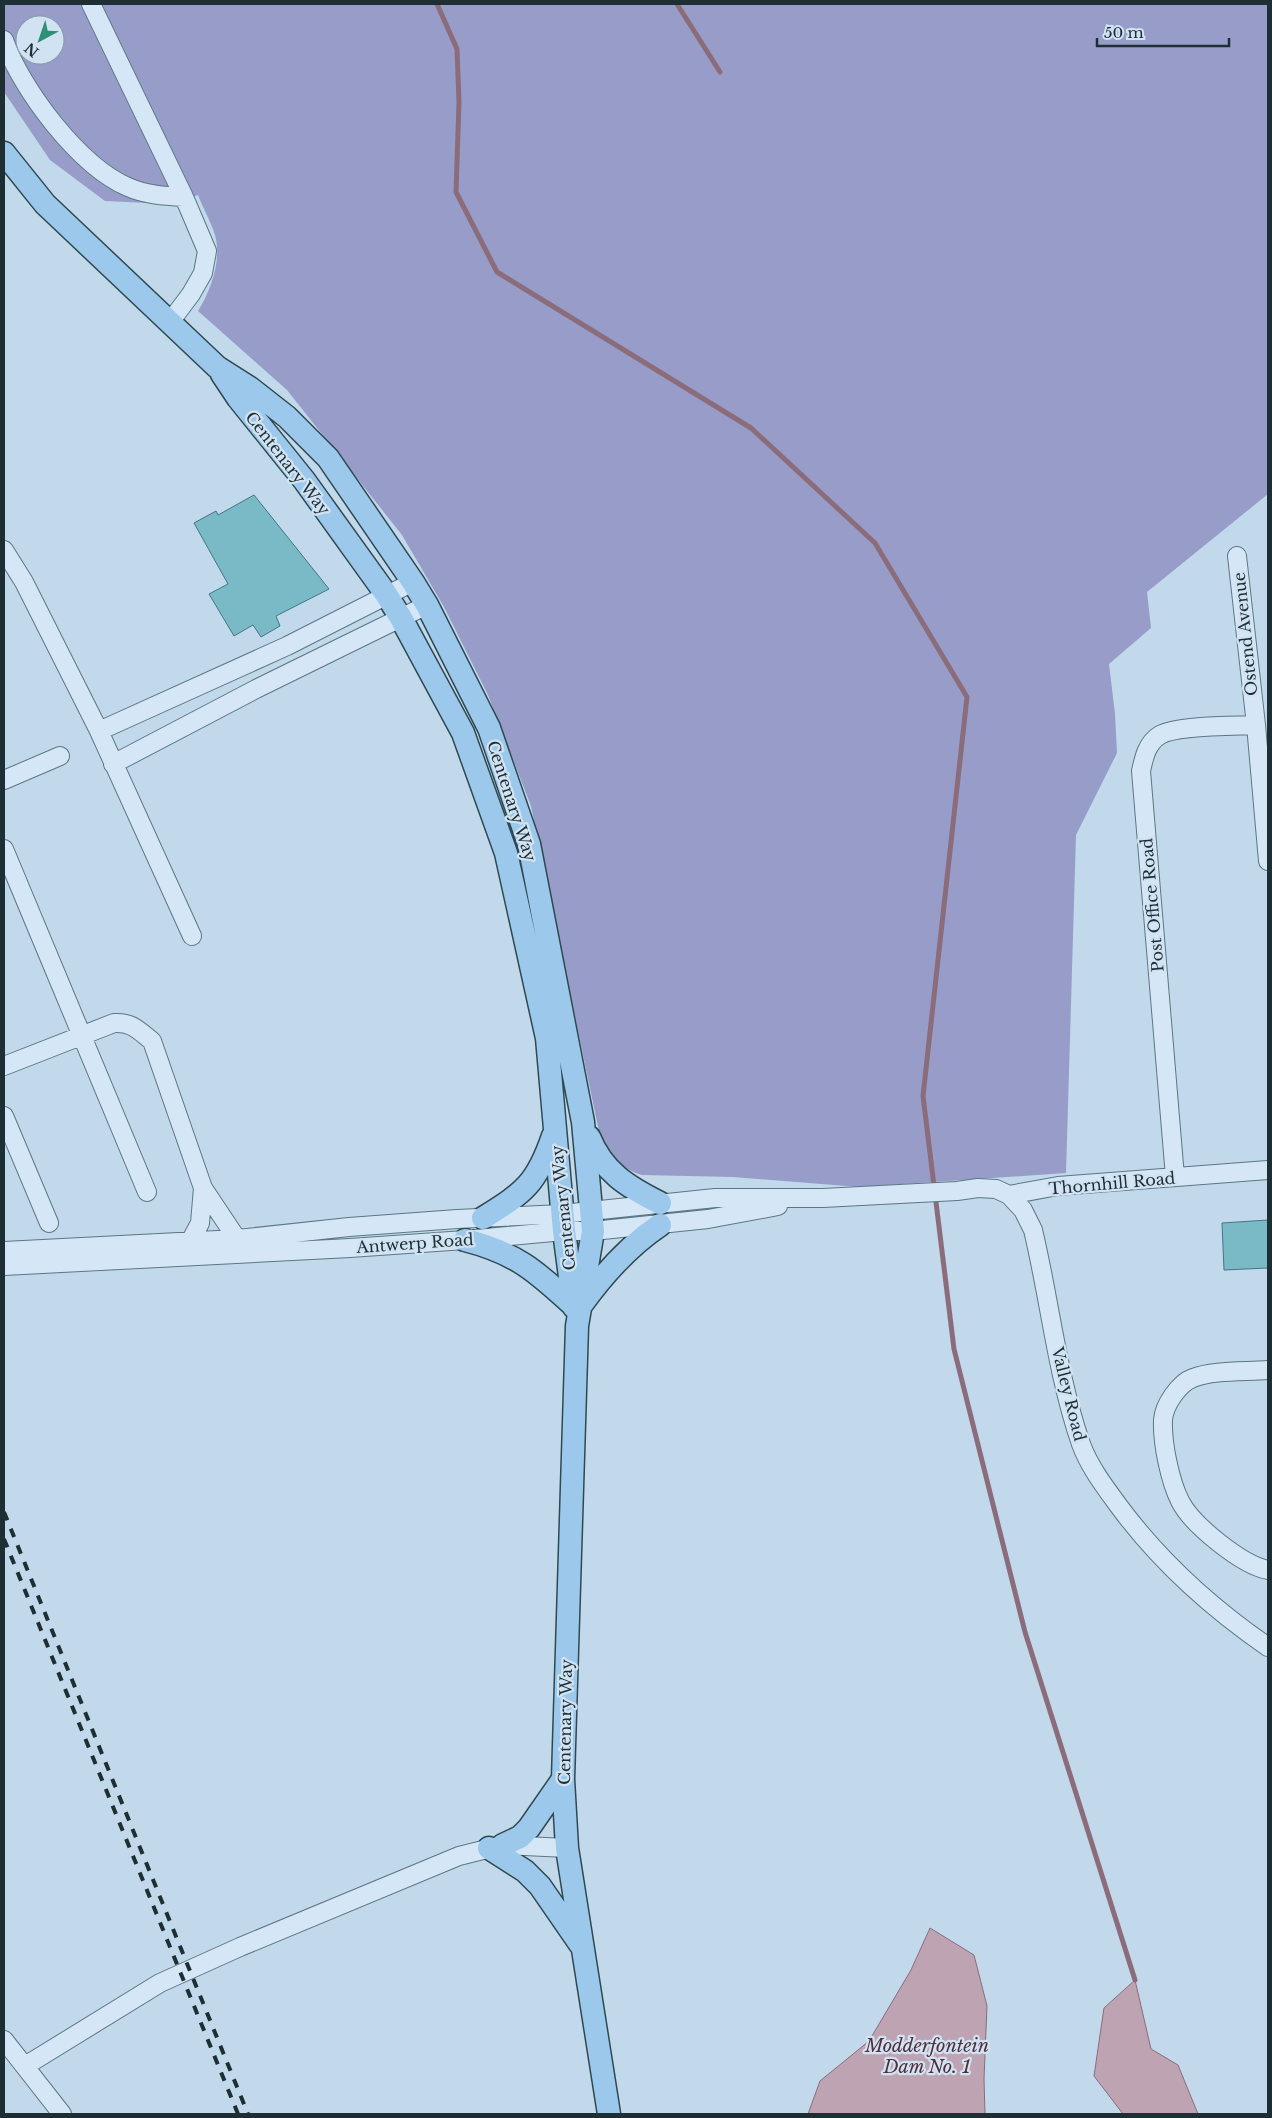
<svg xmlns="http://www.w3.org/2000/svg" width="1272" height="2118" font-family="'Libre Baskerville',serif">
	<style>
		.green { fill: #979dc8; fill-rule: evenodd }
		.water { fill: #bea4b2; stroke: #8b6c7b }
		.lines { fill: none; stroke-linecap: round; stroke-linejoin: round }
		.stream { stroke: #8b6c7b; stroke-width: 5 }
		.building { fill: #7ab9c6; stroke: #427781 }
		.minor-casing { stroke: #5b7783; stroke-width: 20 }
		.major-casing { stroke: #2f4951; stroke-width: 25 }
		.minor { stroke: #d5e7f6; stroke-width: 18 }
		.major { stroke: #9cc8ec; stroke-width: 22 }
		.rail { stroke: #1e2f34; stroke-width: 4; stroke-dasharray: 9 9; stroke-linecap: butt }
		.labels { text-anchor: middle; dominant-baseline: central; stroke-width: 4.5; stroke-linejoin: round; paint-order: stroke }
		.street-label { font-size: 16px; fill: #1e2f34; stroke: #d1e3f3 }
		.water-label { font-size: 18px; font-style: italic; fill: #532e39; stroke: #d1e3f3 }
	</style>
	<rect width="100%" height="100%" fill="#c2d8eb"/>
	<!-- green -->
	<path class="green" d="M4 4H1268V494L1147 592 1151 628 1109 664 1115 714 1117 753 1076 835 1066 1173 859 1187 733 1177 642 1175C620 1168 610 1156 600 1136L531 806 488 695 444 607 402 535 287 390 198 311C211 290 222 260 215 235 211 222 203 208 198 195L170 204 105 201 50 160 4 92ZM25 25H55V55H25Z"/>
	<!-- water -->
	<path class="water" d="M930 1928 974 1955 987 2006 984 2079 985 2114H808L820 2081 869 2041 911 1970Z
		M1135 1980 1151 2049 1178 2065 1198 2114H1123L1094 2076 1104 2008Z"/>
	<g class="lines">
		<!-- stream -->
		<path class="stream" d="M437 4 457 49 459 102 456 192 497 272 751 428 875 543 967 697 923 1096 954 1349 1025 1632 1135 1980
			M677 4 720 72"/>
	</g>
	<!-- building -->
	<path class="building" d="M254 495 329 589 276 616 280 626 261 637 253 625 234 636 209 594 228 584 194 523 216 511 218 515Z
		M1268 1220V1268L1224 1270 1222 1223Z"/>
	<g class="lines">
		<!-- minor casing -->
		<g class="minor-casing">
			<path id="minor" d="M91 4 184 197 207 251 203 273 191 294 170 322
				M4 40C21 89 79 166 128 187 146 195 165 196 184 197
				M4 550 24 582 99 731 192 936
				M1237 556 1256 725 1268 861
				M99 731 287 646 413 582
				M113 764 256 689 427 605
				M4 780 60 756
				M4 849 147 1192
				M4 1066 114 1023C132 1022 138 1030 152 1041L203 1188 237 1239
				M4 1116 49 1223
				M1175 1177 1141 771C1144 757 1147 743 1160 735 1177 725 1234 726 1256 725
				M1009 1195 1023 1210 1033 1230C1050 1301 1057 1375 1081 1444 1089 1466 1104 1486 1118 1505 1160 1562 1210 1607 1268 1647
				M191 1240 200 1223 203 1188
				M4 1251 237 1239 349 1227 457 1219 562 1214 715 1198H823L957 1191 978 1188 996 1189 1009 1195 1058 1186 1268 1170
				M4 1266 350 1248 465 1240 564 1231H593L708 1219 778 1206
				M1268 1370C1246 1372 1213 1370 1193 1378 1179 1383 1164 1405 1163 1420 1162 1443 1170 1481 1180 1501 1192 1525 1242 1565 1268 1570
				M4 2040 62 2114
				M25 2066 160 1983 240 1947 459 1856 503 1845 567 1848"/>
		</g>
		<!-- major casing -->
		<g class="major-casing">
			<path id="major" d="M4 153 45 204 217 367 250 388 287 417 328 458 413 582 427 605 489 728 529 844 583 1122 593 1231 577 1326 563 1779 567 1848 609 2114
				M222 374 238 398 304 480 386 594 401 618 463 733 506 853 547 1038 564 1231 574 1307
				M589 1137C603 1172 628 1187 660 1203
				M483 1218C525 1192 537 1183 553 1136
				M465 1240C516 1253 536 1271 574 1306
				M582 1304C603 1275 630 1245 660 1225
				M503 1845 520 1837 529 1828 563 1779
				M489 1848 525 1871 540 1886 580 1944"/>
		</g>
		<!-- minor -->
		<use href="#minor" class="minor"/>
		<!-- major -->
		<use href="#major" class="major"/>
		<!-- rail -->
		<path class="rail" d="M4 1512 248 2114
			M4 1539 238 2114"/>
	</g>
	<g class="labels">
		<!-- street labels -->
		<g class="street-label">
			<text transform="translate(288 463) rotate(52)">Centenary Way</text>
			<text transform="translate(1245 634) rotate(-96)">Ostend Avenue</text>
			<text transform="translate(512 801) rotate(72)">Centenary Way</text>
			<text transform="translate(1152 905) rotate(-95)">Post Office Road</text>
			<text transform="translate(1112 1183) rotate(-5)">Thornhill Road</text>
			<text transform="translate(563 1208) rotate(-96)">Centenary Way</text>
			<text transform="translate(415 1243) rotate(-4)">Antwerp Road</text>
			<text transform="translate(1069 1394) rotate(76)">Valley Road</text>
			<text transform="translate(565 1722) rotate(-89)">Centenary Way</text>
		</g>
		<!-- water labels -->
		<g class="water-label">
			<text x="927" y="2046">Modderfontein<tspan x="927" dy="21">Dam No. 1</tspan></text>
		</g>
	</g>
	<!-- border -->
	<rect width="1272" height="2118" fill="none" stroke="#1e2f34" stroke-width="10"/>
	<!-- north arrow -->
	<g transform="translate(40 40) rotate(220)"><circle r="24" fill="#d1e3f3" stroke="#899ba7"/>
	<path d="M0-4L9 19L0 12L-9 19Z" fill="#2f8e76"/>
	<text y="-8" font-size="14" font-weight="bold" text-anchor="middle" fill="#1e2f34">N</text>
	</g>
	<!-- scale -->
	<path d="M1097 38v8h132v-8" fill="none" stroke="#1e2f34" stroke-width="2.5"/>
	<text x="1104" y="38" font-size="15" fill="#1e2f34" stroke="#d1e3f3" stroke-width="4" paint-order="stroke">50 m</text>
</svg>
